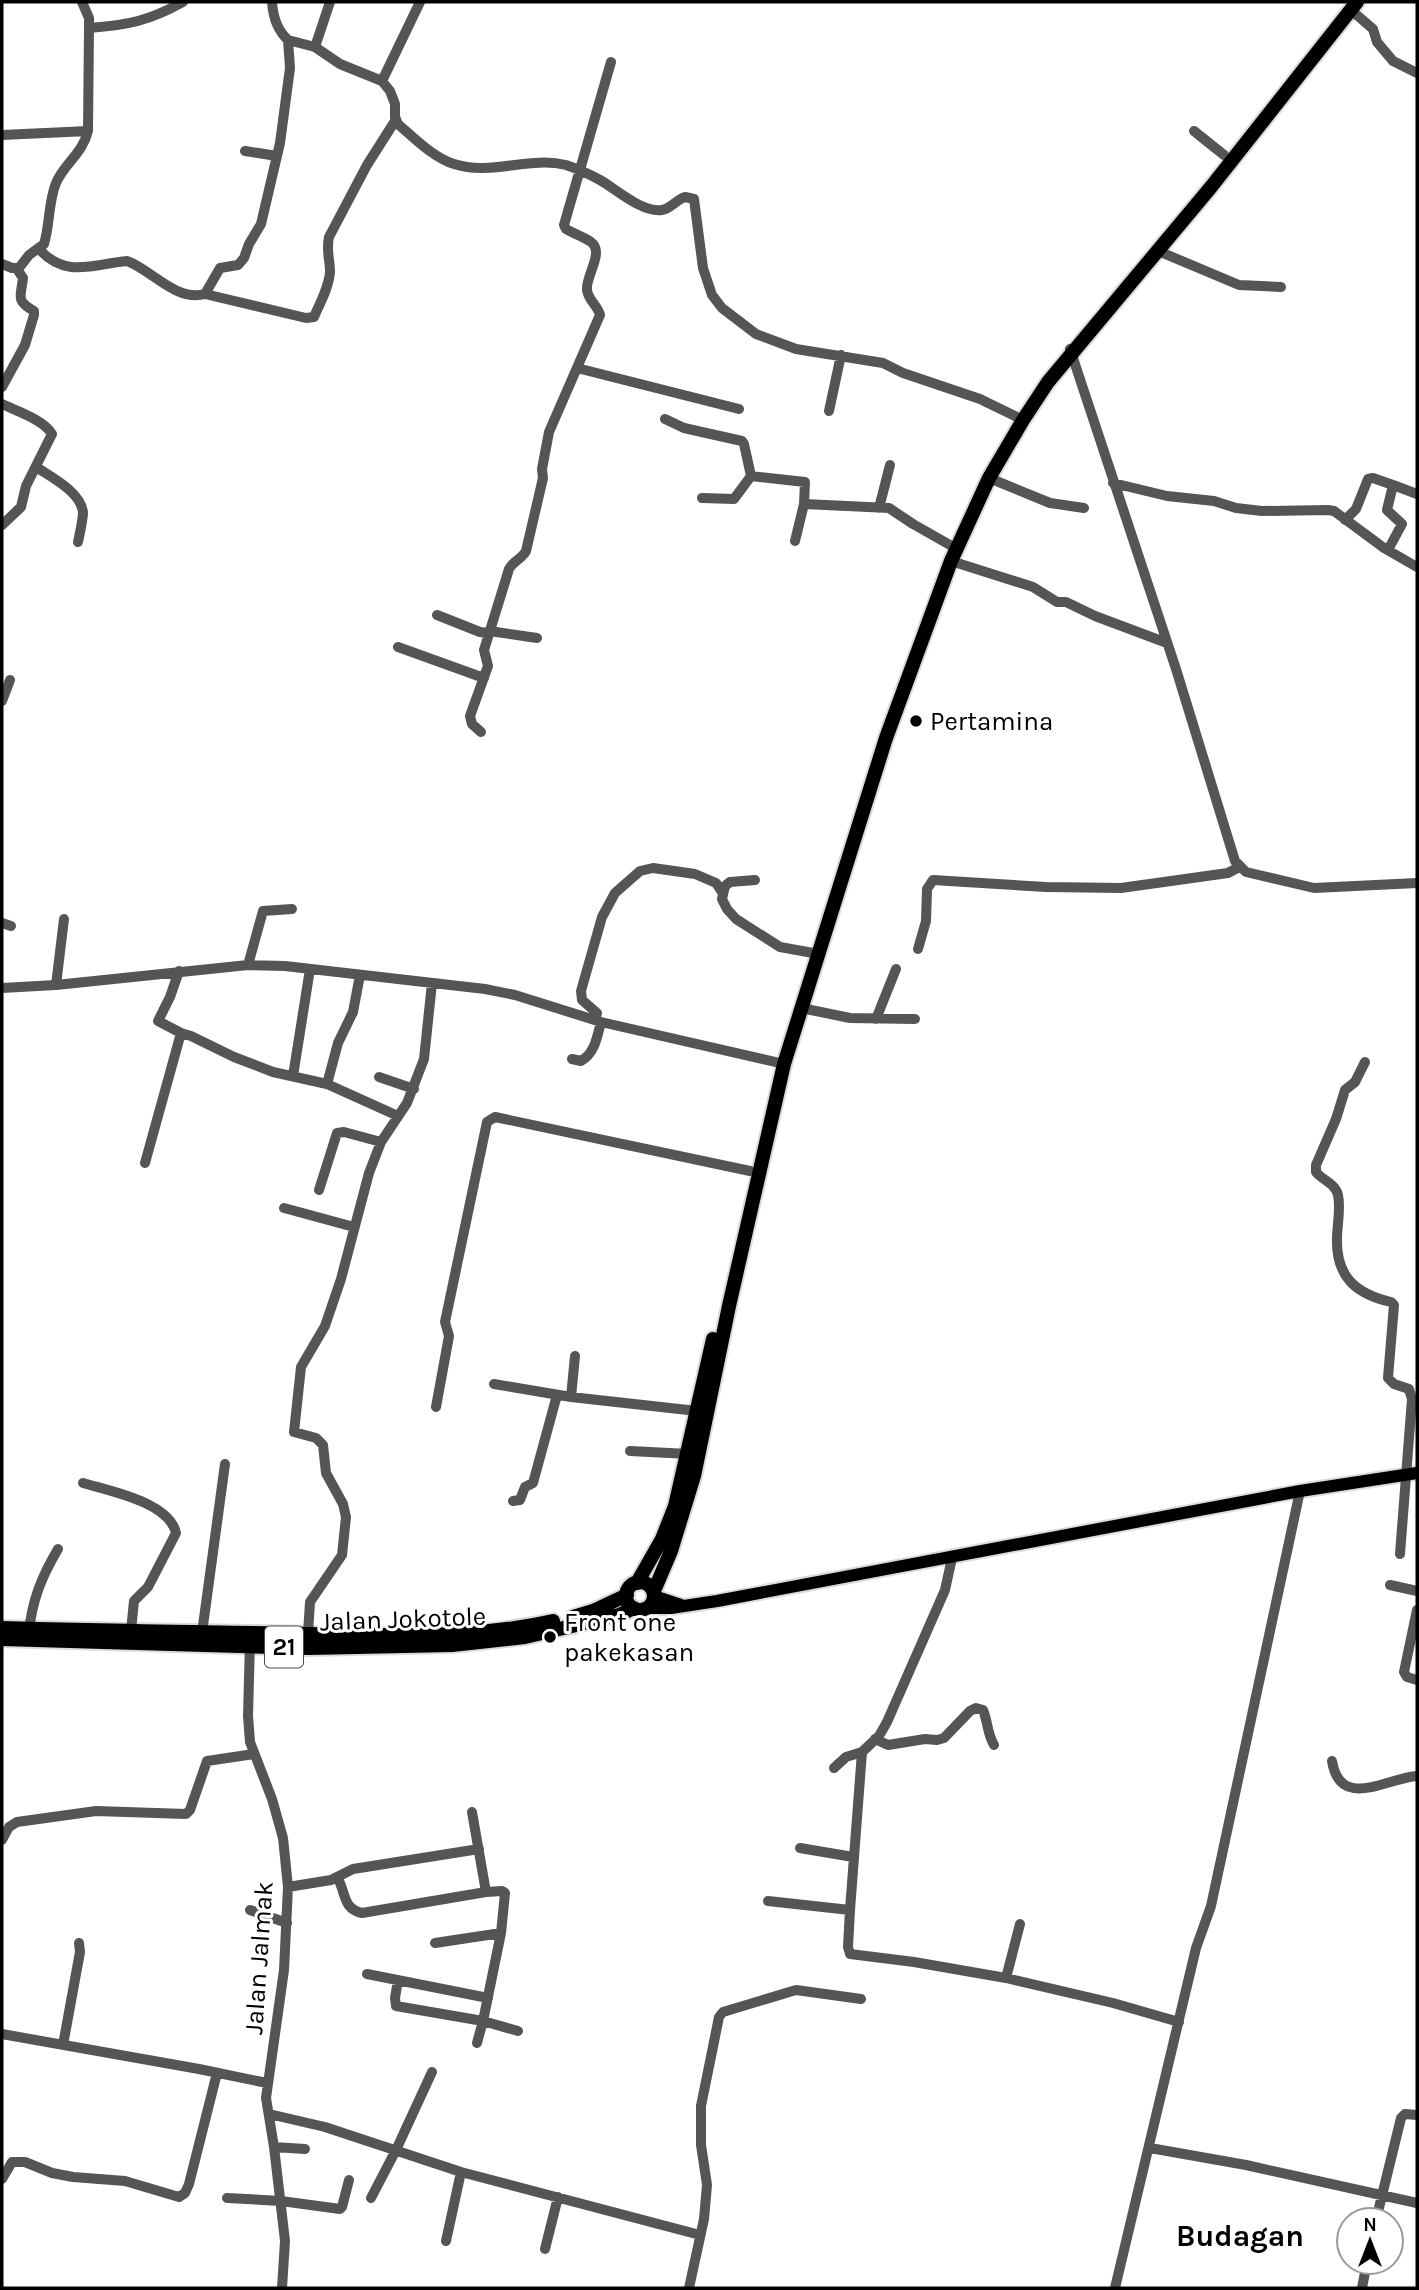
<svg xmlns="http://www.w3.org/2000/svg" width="1419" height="2290" font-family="Karla,sans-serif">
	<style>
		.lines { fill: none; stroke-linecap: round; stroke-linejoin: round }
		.major-casing { stroke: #dbdbdb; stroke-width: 16 }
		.highway-casing { stroke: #dbdbdb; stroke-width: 18 }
		.minor { stroke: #555; stroke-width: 10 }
		.major { stroke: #000; stroke-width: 12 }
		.highway { stroke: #000; stroke-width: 14 }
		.poi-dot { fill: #000; stroke: #fff; stroke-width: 2.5 }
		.labels { text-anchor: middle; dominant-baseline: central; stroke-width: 6; stroke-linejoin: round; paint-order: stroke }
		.shield { fill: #fff; stroke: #4c4c4c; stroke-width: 2 }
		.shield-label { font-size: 24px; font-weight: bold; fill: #000 }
		.poi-label { font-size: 26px; fill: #000; stroke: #fff; text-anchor: start }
		.street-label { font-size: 26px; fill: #000; stroke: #fff }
		.quarter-label { font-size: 30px; font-weight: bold; fill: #000; stroke: #fff }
	</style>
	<rect width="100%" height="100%" fill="#fff"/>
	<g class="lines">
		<!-- major casing -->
		<g class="major-casing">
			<path id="major" d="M654 1596 681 1605
				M647 1608H671L717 1601 1300 1491 1417 1473"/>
		</g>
		<!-- highway casing -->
		<g class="highway-casing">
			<path id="highway" d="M626 1596a14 14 0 1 1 28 0a14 14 0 1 1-28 0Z
				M637 1583 662 1539 675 1506 713 1339
				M654 1591 671 1551 694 1476 729 1306 784 1064 886 738 951 561 989 478 1023 420 1048 382 1211 187 1357 2
				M573 1617 593 1611 627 1595
				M2 1628C104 1631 207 1632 310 1634 390 1635 474 1639 553 1621
				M2 1639 309 1648 452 1645 525 1637 619 1615 634 1608"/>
		</g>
		<!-- minor -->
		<path class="minor" d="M272 2C273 17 277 30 288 40L315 47 340 64 382 81 390 91 395 104V117L398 124C414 138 434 158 454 164 491 176 529 156 566 165 578 169 589 174 600 180 616 189 642 213 662 210 670 209 676 200 685 197L694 199 703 268 712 295 722 308 756 334 796 349 883 363 903 373 980 399 1023 420
			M1351 10 1373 29 1377 42 1393 61 1417 73
			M89 28C128 25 149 21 183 2
			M315 47 330 2
			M382 81 420 2
			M1194 131 1224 155
			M2 135 88 131
			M245 151 277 156
			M39 249C66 279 94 264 127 261 152 270 176 302 205 294L220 268 238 265 244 258 249 244 261 224 280 143 290 68 288 40
			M1158 251 1239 285 1281 287
			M2 264 12 268H19L29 255 44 244C50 225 48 203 56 183 64 164 83 153 88 131L89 28V18L82 2
			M205 294 306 318 314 317C320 303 329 287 330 272 330 260 326 250 329 237L367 165 395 121
			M1070 349 1176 669 1235 861 1246 872 1314 888 1417 883
			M577 368 739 409
			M2 387 25 345 34 315V311C15 300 21 297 23 278L17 269
			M2 404C17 411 44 420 52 434L26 486 21 507 2 525
			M829 411 841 355
			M665 419 684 428 742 441 744 444 751 476 805 482 804 504 889 508 913 524 950 545
			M36 467C51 477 83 493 83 514 82 523 80 533 78 542
			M989 478 1050 503 1084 508
			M1113 483 1167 496 1214 501 1236 508 1262 511 1328 510 1334 511 1384 548 1417 567
			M1393 485 1417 494
			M702 498 734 499 751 476
			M879 508 890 465
			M1345 520 1356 509 1368 479 1373 478 1393 485 1387 510 1402 524 1388 550
			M795 541 804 504
			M951 561 1033 587 1057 602H1066L1095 616 1167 643
			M437 615 480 632 488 633
			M489 631 537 638
			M398 647 484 678
			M2 701 10 680
			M481 732 472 724 470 716 488 666 484 650 509 569C513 561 522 559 526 551L543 478 542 469 549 432 600 315C598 306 588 300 587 290 585 277 605 252 591 242 584 237 574 234 566 229L564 225 611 62
			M755 880 730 882 725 886 722 899 727 909 736 919 780 947 813 953
			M2 923 11 926
			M918 949 926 921 927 889 933 880 1046 887 1121 888 1228 873 1239 867
			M248 965 263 911 292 909
			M179 971 170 997 158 1021 181 1033
			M56 985 64 919
			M2 988 56 985 248 965 285 966 485 989 515 995 601 1022 784 1064
			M801 1008 850 1018 915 1019
			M876 1019 896 969
			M595 1020 597 1013 582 1000 581 991 602 917 615 893 640 871 653 868 695 874 716 883 722 892
			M572 1059 581 1061C595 1053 597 1037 601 1022
			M1365 1062 1355 1082 1345 1090 1336 1119 1316 1165V1172C1322 1180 1335 1183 1338 1195 1341 1209 1337 1225 1337 1239 1336 1277 1356 1294 1391 1302L1394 1305 1388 1378 1394 1384 1409 1389 1412 1399 1400 1554
			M293 1076 310 969
			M379 1077 414 1089
			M327 1084 338 1043 353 1012 360 975
			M145 1163 181 1033 191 1036 234 1057 273 1072 327 1084 398 1116
			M319 1190 337 1133 344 1132 381 1142
			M284 1208 354 1227
			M494 1384 571 1397 697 1411
			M571 1397 575 1356
			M436 1407 449 1336 445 1322 487 1122 495 1117 750 1171
			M630 1451 689 1454
			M83 1483C109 1491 169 1502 176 1533L148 1587 134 1601 131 1631
			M513 1501 520 1500 525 1487 533 1483 557 1395
			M952 1558 945 1590 887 1722 879 1736 862 1752 850 1910 848 1947 850 1954 914 1962 1006 1978 1113 2003 1179 2022
			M1390 1585 1417 1591
			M1417 1610 1404 1672 1407 1677 1417 1680
			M29 1632C32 1600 42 1576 58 1549
			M202 1633 225 1464
			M308 1634 310 1602 342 1555 346 1517 343 1504 326 1473 323 1445 316 1438 294 1432 301 1367 325 1326 341 1279 369 1173 381 1142 407 1103 424 1059 432 983
			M250 1641 248 1716 250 1742 272 1799 283 1838 288 1887 284 1970 266 2098 274 2147 285 2241 282 2288
			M875 1739 888 1745 925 1739 937 1740 944 1738 970 1711 976 1708 983 1710C988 1722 987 1733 994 1745
			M1332 1761C1340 1811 1387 1778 1417 1776
			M834 1768 846 1757 862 1752
			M472 1812 486 1892
			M2 1840 9 1827 17 1822 96 1811 186 1814 190 1810 207 1761 254 1754
			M800 1848 853 1857
			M337 1877C346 1891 342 1909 362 1913L486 1892 502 1891 505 1893 501 1933 483 2021 396 2006 395 1998 398 1980
			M288 1887 331 1880 353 1869 479 1849
			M768 1901 850 1910
			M250 1910 287 1923
			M435 1943 501 1933
			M367 1974 488 1998
			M1006 1978 1020 1924
			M2 2034 199 2069 267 2083
			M477 2043 483 2021 518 2031
			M63 2045 80 1952 79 1943
			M269 2114 325 2127 461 2172 700 2235
			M274 2147 305 2149
			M1150 2148 1246 2165 1417 2203
			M2 2179 12 2162H25L52 2173 73 2177 125 2181 179 2197 185 2193 189 2184 217 2073
			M227 2198 281 2201 340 2209 342 2207 349 2180
			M371 2198 396 2150 432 2072
			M1376 2220 1401 2118 1405 2114 1417 2115
			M446 2241 461 2172
			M545 2249 558 2197
			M689 2288 704 2219 707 2185 701 2145V2106L719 2017 723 2012 796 1990 861 1999
			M1115 2288 1196 1948 1211 1906 1300 1491
			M1362 2288 1367 2262"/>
		<!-- major -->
		<use href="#major" class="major"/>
		<!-- highway -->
		<use href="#highway" class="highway"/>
	</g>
	<!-- markers -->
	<g class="poi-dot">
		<circle cx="916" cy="721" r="7"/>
		<circle cx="550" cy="1637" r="7"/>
	</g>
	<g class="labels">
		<!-- shield labels -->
		<rect class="shield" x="265" y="1626.5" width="38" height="41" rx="5"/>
		<g class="shield-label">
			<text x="284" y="1647">21</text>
		</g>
		<!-- poi labels -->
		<g class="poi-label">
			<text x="930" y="721">Pertamina</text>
			<text x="564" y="1622">Front one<tspan x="564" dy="30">pakekasan</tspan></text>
		</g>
		<!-- street labels -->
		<g class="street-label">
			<text transform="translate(403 1619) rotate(-2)">Jalan Jokotole</text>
			<text transform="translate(259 1958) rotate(-86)">Jalan Jalmak</text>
		</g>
		<!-- quarter labels -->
		<g class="quarter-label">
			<text x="1240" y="2236">Budagan</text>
		</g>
	</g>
	<!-- border -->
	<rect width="1419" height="2290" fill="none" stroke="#000000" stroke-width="7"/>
	<!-- north arrow -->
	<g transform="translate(1370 2241)"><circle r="33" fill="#ffffff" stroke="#999999" stroke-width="2"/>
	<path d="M0-5L12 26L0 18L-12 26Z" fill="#000000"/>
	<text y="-10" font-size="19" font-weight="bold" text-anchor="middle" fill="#000000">N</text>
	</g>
</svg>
